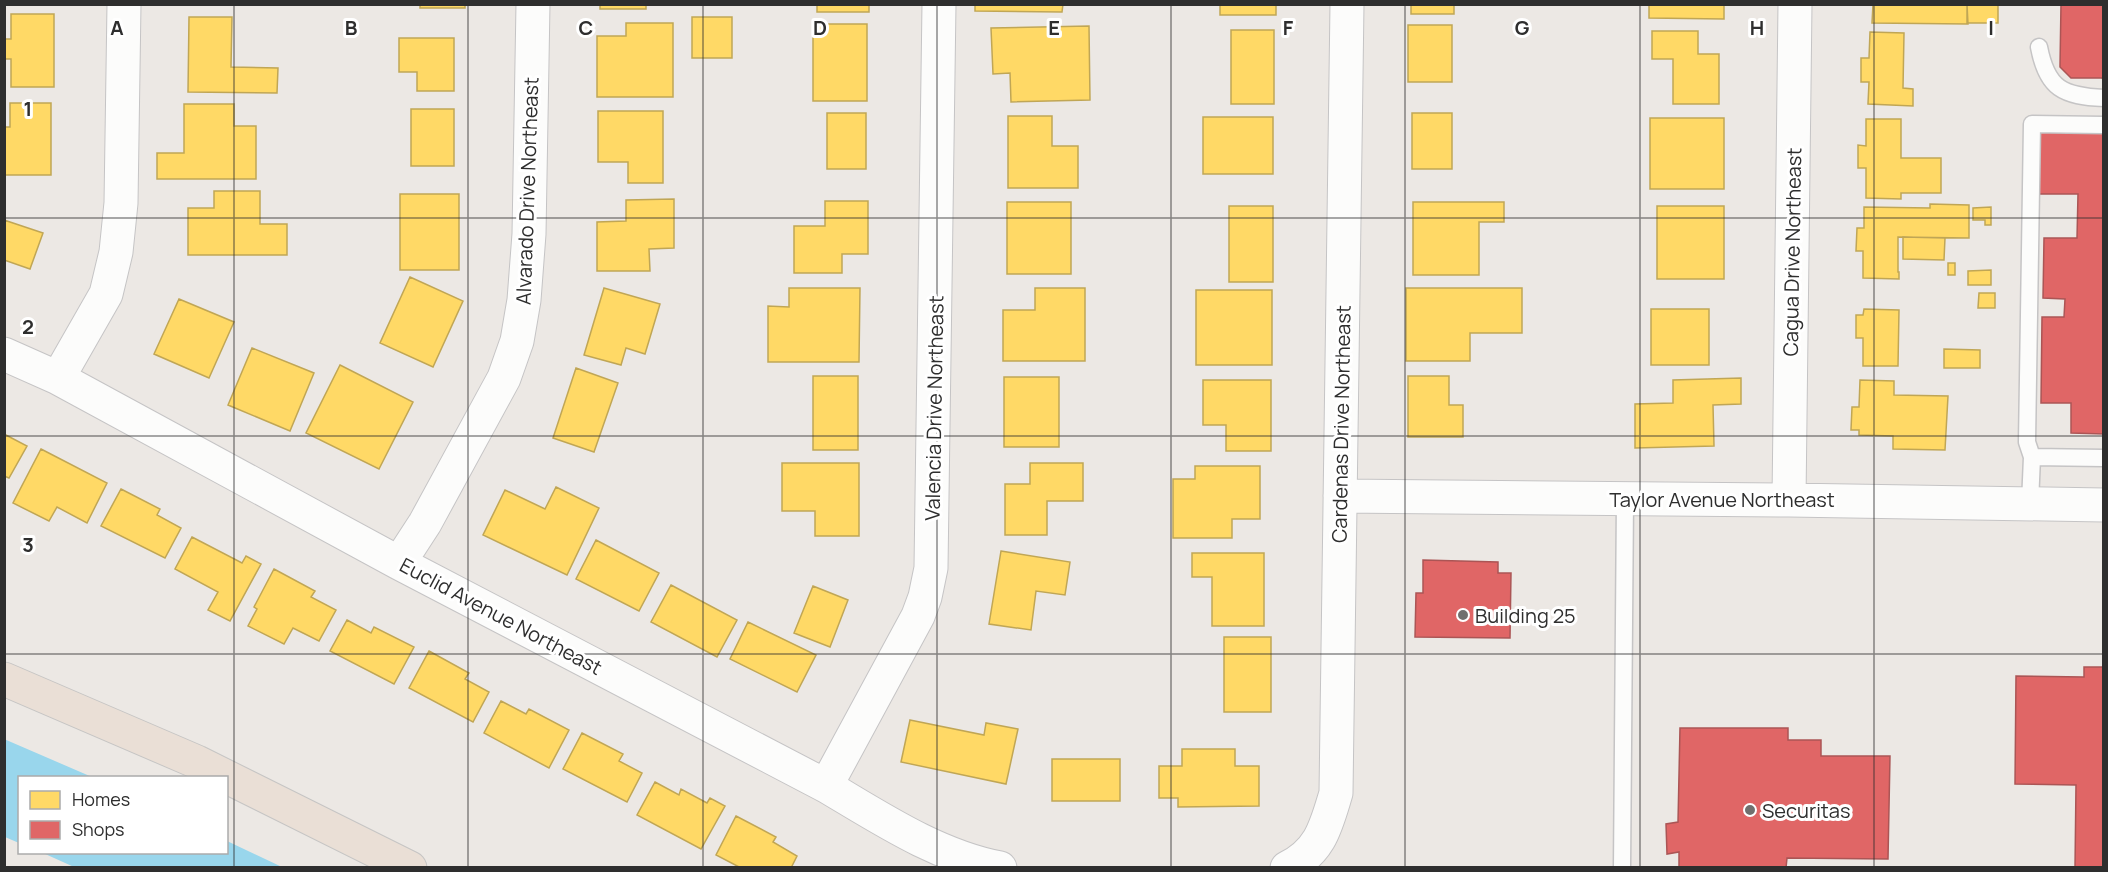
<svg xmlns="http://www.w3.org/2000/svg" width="2108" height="872" font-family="Manrope,sans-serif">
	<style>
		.water { fill: #99d6ec }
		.homes { fill: #ffd966; stroke: #c0a655; stroke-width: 1.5 }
		.shops { fill: #e06666; stroke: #ab5555; stroke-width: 1.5 }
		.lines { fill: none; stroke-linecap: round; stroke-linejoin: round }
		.service-casing { stroke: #c5c4c5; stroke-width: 19 }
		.minor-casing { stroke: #c5c4c5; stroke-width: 35 }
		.motorway-casing { stroke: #c6c5c4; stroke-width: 35 }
		.service { stroke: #fcfcfb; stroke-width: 16 }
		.minor { stroke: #fcfcfb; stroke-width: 33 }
		.motorway { stroke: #eadfd6; stroke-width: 33 }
		.grid { fill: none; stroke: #2e2e2e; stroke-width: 1.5; stroke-opacity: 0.55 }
		.poi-dot { fill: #706f6e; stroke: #fff; stroke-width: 2 }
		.labels { text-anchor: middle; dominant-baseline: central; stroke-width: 6; stroke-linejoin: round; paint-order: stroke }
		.street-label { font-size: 20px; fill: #2e2e2e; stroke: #fff }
		.poi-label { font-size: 20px; fill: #2e2e2e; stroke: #fff; text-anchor: start }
		.grid-label { font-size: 20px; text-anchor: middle; font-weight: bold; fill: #2e2e2e; stroke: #fff; stroke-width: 6; stroke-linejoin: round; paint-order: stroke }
	</style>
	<rect width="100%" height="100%" fill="#ece8e4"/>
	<!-- water -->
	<path class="water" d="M4 739 92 777 20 778 19 843 5 837Z
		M227 841 282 867H74L43 853 226 852Z"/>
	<!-- homes -->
	<path class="homes" d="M420 4H465V8H420Z
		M600 4H646V9H600Z
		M817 4H869V12H817Z
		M975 4H1063L1062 12 975 11Z
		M1220 4H1276V15H1220Z
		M1411 4H1454V14H1411Z
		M1649 4H1724V19L1649 18Z
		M1873 4H1967L1968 24 1872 23Z
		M1967 4H1998V23H1967Z
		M11 14H54V87H11V59H4V39H11Z
		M189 17H232L231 67 278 68 277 93 188 92Z
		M692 17H732V58H692Z
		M626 23H673V97H597V36H626Z
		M813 24H867V101H813Z
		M1408 25H1452V82H1408Z
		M1089 26 1090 100 1011 102 1010 73 993 74 991 28Z
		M1231 30H1274V104H1231Z
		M1652 31H1698V54H1719V104H1673V59H1652Z
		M1870 32 1904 33 1903 88 1913 89V106L1868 104 1869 82H1861V58H1869Z
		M399 38H454V91H417V72H399Z
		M10 103H51V175H4V127H10Z
		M184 104H234V126H256V179H157V153H184Z
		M411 109H454V166H411Z
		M598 111H663V183H628V162H598Z
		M827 113H866V169H827Z
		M1412 113H1452V169H1412Z
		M1008 116H1052V146H1078V188H1008Z
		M1203 117H1273V174H1203Z
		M1650 118H1724V189H1650Z
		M1866 119H1901V158H1941V193H1901V199L1866 198V168H1858V145L1866 146Z
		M214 191H260V224H287V255H188V208H214Z
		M400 194H459V270H400Z
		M674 199V248L649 249 650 271H597V222L626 221V200Z
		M825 201H868V254H842V273H794V226H825Z
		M1007 202H1071V274H1007Z
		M1413 202H1504V222H1479V275H1413Z
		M1930 204 1969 205V238L1898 237V272H1899V279L1863 278V251H1856L1857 228H1864V207L1930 208Z
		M1229 206H1273V282H1229Z
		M1657 206H1724V279H1657Z
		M1991 207V225H1985V220H1973V208Z
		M4 220 43 233 30 269 4 260Z
		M1903 237 1945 238 1944 260 1903 259Z
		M1948 263H1955V275H1948Z
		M1991 270V285H1968V271Z
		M410 277 463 301 433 367 380 343Z
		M604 288 660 304 645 354 626 348 621 365 584 355Z
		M789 288H860L859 362H768V306L789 307Z
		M1035 288H1085V361H1003V310H1035Z
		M1406 288H1522V333H1470V361H1406Z
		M1196 290H1272V365H1196Z
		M1979 293H1995V308H1978Z
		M179 299 234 322 209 378 154 354Z
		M1651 309H1709V365H1651Z
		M1864 309 1899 310 1898 366H1863V338H1856V315H1863Z
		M252 348 314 373 290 431 228 405Z
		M1944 349 1980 350V368H1944Z
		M340 365 413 402 379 469 306 433Z
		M576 368 618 383 594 452 553 438Z
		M813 376H858V450H813Z
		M1408 376H1449V405H1463V437H1408Z
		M1004 377H1059V447H1004Z
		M1741 378V404L1713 405 1714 446 1635 448V404L1673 403V380Z
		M1203 380H1271V451H1226V425H1203Z
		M1860 380 1894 381V395L1948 396 1945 450 1893 449V436L1859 435V430H1851L1852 407H1859Z
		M4 434 27 446 9 478 4 476Z
		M41 449 107 483 87 523 57 507 49 521 13 503Z
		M782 463H859V536H815V511H782Z
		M1030 463H1083V501H1047V535H1005V484H1030Z
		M1195 466H1260V519H1232V538H1173V479H1195Z
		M556 487 599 508 567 575 483 535 505 490 545 509Z
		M121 489 160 509 157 515 181 528 165 558 101 526Z
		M192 537 242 563 246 556 261 564 230 621 208 610 218 592 175 569Z
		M596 540 659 573 639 611 576 579Z
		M1001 551 1070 562 1065 595 1036 591 1031 630 989 624Z
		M1192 553H1264V626H1212V577H1192Z
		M274 569 315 591 311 597 336 610 319 641 293 628 284 644 248 626 257 609 254 607Z
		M671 585 737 620 717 657 651 622Z
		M813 586 848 600 830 647 794 633Z
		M347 620 371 633 374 627 414 647 394 684 330 651Z
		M748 622 816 655 797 692 730 659Z
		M1224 637H1271V712H1224Z
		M429 651 469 673 465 679 489 692 473 722 409 688Z
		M501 701 526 714 529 709 569 730 549 768 484 733Z
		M910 720 984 735 986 723 1018 729 1006 784 901 762Z
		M582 733 623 754 619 761 642 773 627 802 563 769Z
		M1182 749H1235V766H1259V806L1178 807V798H1159V766H1182Z
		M1052 759H1120V801H1052Z
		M655 782 679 795 681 789 707 803 710 798 725 806 701 849 637 815Z
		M736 816 776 837 773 842 797 856 791 868H741L716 855Z"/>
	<!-- shops -->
	<path class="shops" d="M2061 4H2104V81L2102 78H2071L2060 67Z
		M2037 129 2104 130V434L2071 433V403H2041L2042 317H2064L2065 299 2043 298 2044 238H2077L2078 194H2037Z
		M1423 560 1498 562V573H1511L1510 638 1415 637 1416 593H1423Z
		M2084 667H2104V868H2075L2076 785 2015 784 2016 676 2084 677Z
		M1680 728H1788V740H1821V756H1890L1888 859 1787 858 1786 868H1679V852L1667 854 1666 824 1678 822Z"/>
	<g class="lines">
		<!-- service casing -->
		<g class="service-casing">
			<path id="service" d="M2039 47C2047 89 2063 96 2104 98
				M2032 457 2104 458
				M2030 503 2032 457 2027 442 2032 124 2104 125
				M1622 868 1625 499"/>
		</g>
		<!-- minor casing -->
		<g class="minor-casing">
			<path id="minor" d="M4 354 58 378 399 563 826 786C880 818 937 856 1000 868
				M58 378 106 294 116 252 121 203 124 4
				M1340 496 1789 500 2104 505
				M1789 500 1795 4
				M399 563 425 523 504 378 517 341 524 300 529 234 533 4
				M826 786 918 616 925 597 931 568 939 4
				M1287 868C1321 851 1326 826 1336 793L1347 4"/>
		</g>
		<!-- motorway casing -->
		<g class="motorway-casing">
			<path id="motorway" d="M4 679 197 762 410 868"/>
		</g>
		<!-- service -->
		<use href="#service" class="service"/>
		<!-- minor -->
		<use href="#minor" class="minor"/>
		<!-- motorway -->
		<use href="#motorway" class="motorway"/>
	</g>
	<!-- grid -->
	<path class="grid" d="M234 4V868M468 4V868M703 4V868M937 4V868M1171 4V868M1405 4V868M1640 4V868M1874 4V868M4 218H2104M4 436H2104M4 654H2104"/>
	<!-- markers -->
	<g class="poi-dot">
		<circle cx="1463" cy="615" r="6"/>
		<circle cx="1750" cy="810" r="6"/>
	</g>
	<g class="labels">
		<!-- street labels -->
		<g class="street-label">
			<text transform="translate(527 191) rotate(-88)">Alvarado Drive Northeast</text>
			<text transform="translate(1792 252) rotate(-89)">Cagua Drive Northeast</text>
			<text transform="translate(934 408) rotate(-89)">Valencia Drive Northeast</text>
			<text transform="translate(1341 424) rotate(-89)">Cardenas Drive Northeast</text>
			<text x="1722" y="499">Taylor Avenue Northeast</text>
			<text transform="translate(501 616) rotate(28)">Euclid Avenue Northeast</text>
		</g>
		<!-- poi labels -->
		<g class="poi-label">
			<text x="1475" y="615">Building 25</text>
			<text x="1762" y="810">Securitas</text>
		</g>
	</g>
	<g class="grid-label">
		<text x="117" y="35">A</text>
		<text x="351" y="35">B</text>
		<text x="586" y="35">C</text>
		<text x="820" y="35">D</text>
		<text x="1054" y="35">E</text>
		<text x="1288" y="35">F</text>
		<text x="1522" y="35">G</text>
		<text x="1757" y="35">H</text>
		<text x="1991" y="35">I</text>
		<text x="28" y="116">1</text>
		<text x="28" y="334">2</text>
		<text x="28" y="552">3</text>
	</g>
	<!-- border -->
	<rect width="2108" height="872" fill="none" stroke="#2e2e2e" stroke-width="12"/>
	<!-- legend -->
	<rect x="18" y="776" width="210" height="78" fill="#ffffff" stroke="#ababab" stroke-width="1.5"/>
	<rect x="30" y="791" width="30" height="18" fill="#ffd966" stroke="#ababab" stroke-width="1.5"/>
	<text x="72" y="806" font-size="18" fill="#2e2e2e">Homes</text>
	<rect x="30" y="821" width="30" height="18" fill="#e06666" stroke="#ababab" stroke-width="1.5"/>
	<text x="72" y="836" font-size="18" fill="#2e2e2e">Shops</text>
</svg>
